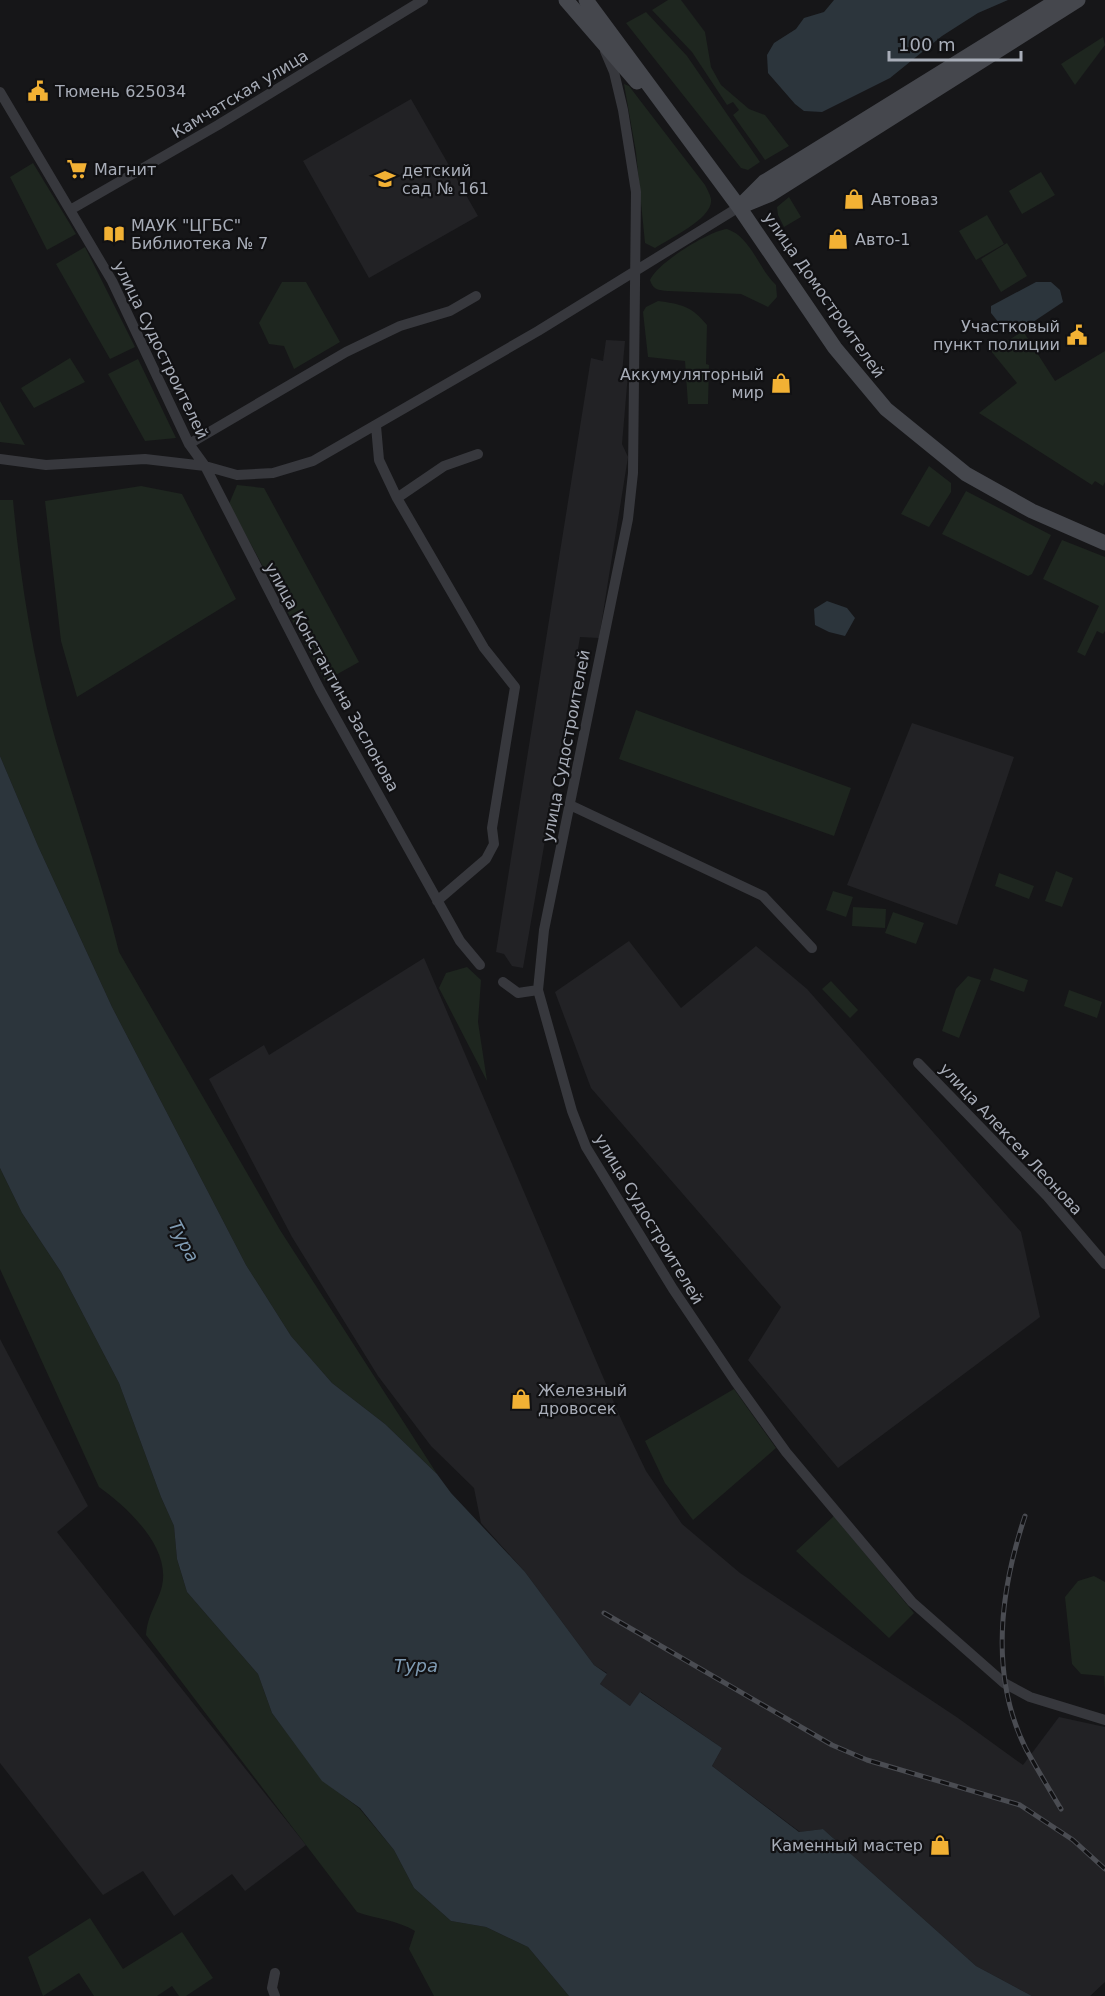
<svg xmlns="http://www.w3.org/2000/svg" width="1105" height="1996" font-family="'DejaVu Sans',sans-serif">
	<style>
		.built { fill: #222225 }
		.green { fill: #1e261f }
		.water { fill: #2c353c }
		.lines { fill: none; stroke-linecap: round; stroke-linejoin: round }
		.street { stroke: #37383d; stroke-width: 10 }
		.secondary { stroke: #45474d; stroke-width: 15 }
		.rail-casing { stroke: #4a4c52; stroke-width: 5 }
		.rail { stroke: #111113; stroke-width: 3; stroke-dasharray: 9; stroke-linecap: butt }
		.labels { text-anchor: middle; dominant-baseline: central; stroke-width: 4.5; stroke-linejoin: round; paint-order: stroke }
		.poi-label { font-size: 16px; fill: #a8adb8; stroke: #111113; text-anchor: start }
		.street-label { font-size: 16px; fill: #a8adb8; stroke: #111113 }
		.water-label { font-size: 18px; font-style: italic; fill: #7f9bb3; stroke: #111113 }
	</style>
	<rect width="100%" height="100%" fill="#161618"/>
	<!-- built -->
	<path class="built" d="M411 99 478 216 369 278 303 161Z
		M606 340 625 341 622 373 628 374 622 444 628 457 599 638 580 637 523 968 512 966 504 954 496 952 591 358 603 361Z
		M912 723 1014 757 957 925 847 885Z
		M629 941 681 1008 756 946 807 989 1021 1232 1040 1317 838 1468 748 1360 781 1307 591 1088 555 992Z
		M424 958 621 1419 646 1471 682 1524 740 1573 958 1718 1023 1765 1059 1717 1105 1727V1982L1090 1996H1032L976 1966 823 1829 800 1832 712 1766 722 1748 641 1692 630 1706 600 1684 607 1673 594 1665 525 1572 481 1523 474 1488 431 1446 378 1376 292 1237 209 1079 264 1045 269 1055Z
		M0 1339 88 1506 57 1532 306 1845 245 1891 232 1874 174 1916 143 1871 103 1895 0 1763Z"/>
	<!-- green -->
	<path class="green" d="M668 0H681L705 32 711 67 721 85 749 109 765 115 789 146 765 160 733 115 739 110 733 102 727 105 692 52 652 10Z
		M646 12 687 56 760 162 748 170 741 168 626 23Z
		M1103 37 1105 45 1075 85 1061 64Z
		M624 84 629 86 705 185C707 189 710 194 711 199 714 218 669 239 655 248L645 243 636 152Z
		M33 163 76 234 47 250 10 177Z
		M1041 172 1055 195 1022 214 1009 191Z
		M789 197 801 217 784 227 778 215 777 207Z
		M987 215 1004 244 976 260 959 231Z
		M727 229C751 237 758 268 776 285L777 297 768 307 741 294 668 291C658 290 653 290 650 280 657 263 709 231 727 229Z
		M1007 243 1027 276 1001 292 981 259Z
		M85 247 135 347 110 359 56 264Z
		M282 282H306L340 342 294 369 284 346 269 344 259 323Z
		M658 301C680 304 692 306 707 325L706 364 709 365 708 404H688L685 361 648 357 643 312 646 307Z
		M1023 331 1055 381 1105 351V482L1103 486 1095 481 1092 485 979 413 1017 383 991 351Z
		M70 358 85 382 34 408 21 388Z
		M138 359 176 438 145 441 108 374Z
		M0 401 25 445 0 442Z
		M929 466 951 483V492L929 527 901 514Z
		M237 485 264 488 359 662 325 681 229 504Z
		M141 486 182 494 236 599 77 697 61 641 45 501Z
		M966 491 1051 535 1032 574 1028 576 942 534Z
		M0 500H13C20 579 33 661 55 738 76 809 101 879 119 952L280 1230 437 1474 385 1424 332 1383 291 1336 246 1265 112 1007 38 846 0 756Z
		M1062 540 1105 557V631L1103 634 1097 631 1085 656 1077 652 1099 606 1043 579Z
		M636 710 851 788 834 836 619 759Z
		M1056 871 1073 878 1062 907 1045 901Z
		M999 873 1034 886 1029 899 995 886Z
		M833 891 853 897 846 917 826 910Z
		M853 907 886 909 885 928 852 926Z
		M893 912 924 923 916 944 885 933Z
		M467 967 481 980 478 1022 487 1081 439 988 446 973Z
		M994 968 1028 980 1024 992 990 980Z
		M968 976 981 980 959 1038 942 1031 956 989Z
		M831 981 858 1010 850 1018 822 989Z
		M1069 990 1102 1002 1097 1018 1064 1006Z
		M0 1168 22 1213 61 1272 119 1383 161 1497 174 1526 177 1559 187 1592 258 1674 272 1713 322 1780 359 1808 394 1850 414 1888 451 1921 486 1927 528 1947 569 1996H434L409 1949 415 1931C397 1920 377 1919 357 1912L146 1635C148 1613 157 1605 162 1586 171 1547 127 1507 99 1487L0 1269Z
		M734 1389 776 1448 693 1520 665 1483 645 1441Z
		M834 1516 914 1613 889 1638 796 1551Z
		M1094 1576 1105 1582V1692L1104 1676 1081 1674 1072 1664 1065 1597 1078 1581Z
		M90 1918 123 1969 182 1932 213 1978 186 1996H179L172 1986 157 1996H94L79 1973 43 1996 28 1957Z"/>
	<!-- water -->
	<path class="water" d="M834 0H1008L978 13 942 36 890 78 822 112 804 111 795 104 768 73 767 55 774 43 796 29 804 18 824 12Z
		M1036 282H1051L1060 290 1063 302 1021 330 999 323 991 313V306Z
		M827 601 847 608 855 618 845 636 829 632 815 625 814 609Z
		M0 756 38 846 112 1007 246 1265 291 1336 332 1383 385 1424 437 1474 451 1493 525 1572 594 1665 607 1674 600 1684 630 1706 640 1692 722 1748 712 1766 799 1832 823 1829 976 1966 1032 1996H569L528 1947 486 1927 451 1921 414 1888 394 1850 360 1808 322 1781 272 1713 258 1674 187 1592 177 1559 174 1526 161 1497 119 1383 61 1272 22 1213 0 1168Z"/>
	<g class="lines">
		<!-- street -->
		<path class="street" d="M605 51 614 72 623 110 636 192 633 473 628 519 544 930 538 990 572 1111 586 1147 673 1289 735 1381 786 1452 912 1602 1004 1683 1030 1697 1105 1720
			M0 92 112 281 189 444 205 466 320 690 460 941 480 965
			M70 210 218 125 423 0
			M376 426 379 460 397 498 484 648 515 687 492 828 494 844 486 859 437 901
			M189 444 346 352 400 326 450 311 476 296
			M0 459 46 465 145 459 205 466 237 475 273 473 313 461 538 331 739 207
			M397 498 444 466 478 454
			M570 805 763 896 812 948
			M503 982 518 993 538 990
			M918 1063 1047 1196 1105 1264
			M275 1996 272 1988 275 1973"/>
		<!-- secondary -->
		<path class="secondary" d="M566 0 637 82
			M586 0 739 207 835 348 886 409 966 474 1032 511 1105 543
			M743 203 764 182 1058 0
			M739 207 771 194 1078 0"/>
		<!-- rail casing -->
		<g class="rail-casing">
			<path id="rail" d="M1025 1516C1000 1591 989 1675 1026 1749 1037 1769 1049 1789 1061 1809
				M604 1613 832 1745 867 1760 1020 1805 1073 1840 1105 1869"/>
		</g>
		<!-- rail -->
		<use href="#rail" class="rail"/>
	</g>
	<!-- icons -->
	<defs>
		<g id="civic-bare" transform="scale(1.62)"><path d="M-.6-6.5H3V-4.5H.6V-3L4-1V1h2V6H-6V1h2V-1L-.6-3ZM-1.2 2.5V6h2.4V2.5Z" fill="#f2b134" stroke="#111113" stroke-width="2.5" paint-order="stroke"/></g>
		<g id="supermarket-bare" transform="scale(1.62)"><path d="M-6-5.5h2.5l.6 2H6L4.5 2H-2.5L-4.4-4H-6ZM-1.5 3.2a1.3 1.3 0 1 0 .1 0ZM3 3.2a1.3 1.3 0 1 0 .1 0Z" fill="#f2b134" stroke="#111113" stroke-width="2.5" paint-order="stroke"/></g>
		<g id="school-bare" transform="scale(1.62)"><path d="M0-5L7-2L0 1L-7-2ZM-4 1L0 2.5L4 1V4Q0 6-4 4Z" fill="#f2b134" stroke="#111113" stroke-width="2.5" paint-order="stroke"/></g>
		<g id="shop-bare" transform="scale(1.62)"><path d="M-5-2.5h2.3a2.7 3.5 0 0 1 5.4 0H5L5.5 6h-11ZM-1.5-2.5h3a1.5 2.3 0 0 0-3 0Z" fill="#f2b134" stroke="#111113" stroke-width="2.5" paint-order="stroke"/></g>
		<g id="library-bare" transform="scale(1.62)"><path d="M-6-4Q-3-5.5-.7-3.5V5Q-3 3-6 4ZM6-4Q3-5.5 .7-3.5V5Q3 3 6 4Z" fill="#f2b134" stroke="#111113" stroke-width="2.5" paint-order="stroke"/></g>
	</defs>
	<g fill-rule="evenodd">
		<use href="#civic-bare" x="38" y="91"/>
		<use href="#supermarket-bare" x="77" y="169"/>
		<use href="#school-bare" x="385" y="179"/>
		<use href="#shop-bare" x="854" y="199"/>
		<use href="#library-bare" x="114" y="234"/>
		<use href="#shop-bare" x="838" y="239"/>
		<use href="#civic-bare" x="1077" y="335"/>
		<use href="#shop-bare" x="781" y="383"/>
		<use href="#shop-bare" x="521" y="1399"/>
		<use href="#shop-bare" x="940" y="1845"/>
	</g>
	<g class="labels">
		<!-- poi labels -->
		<g class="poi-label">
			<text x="55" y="91">Тюмень 625034</text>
			<text x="94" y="169">Магнит</text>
			<text x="402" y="170">детский<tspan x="402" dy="18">сад № 161</tspan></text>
			<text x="871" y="199">Автоваз</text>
			<text x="131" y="225">МАУК "ЦГБС"<tspan x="131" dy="18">Библиотека № 7</tspan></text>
			<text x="855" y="239">Авто-1</text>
			<text x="1060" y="326" text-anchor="end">Участковый<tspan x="1060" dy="18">пункт полиции</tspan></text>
			<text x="764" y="374" text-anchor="end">Аккумуляторный<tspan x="764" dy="18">мир</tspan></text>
			<text x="538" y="1390">Железный<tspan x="538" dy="18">дровосек</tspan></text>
			<text x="923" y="1845" text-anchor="end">Каменный мастер</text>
		</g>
		<!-- street labels -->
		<g class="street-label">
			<text transform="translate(240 94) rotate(-31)">Камчатская улица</text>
			<text transform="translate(824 295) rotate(55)">улица Домостроителей</text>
			<text transform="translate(161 350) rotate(64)">улица Судостроителей</text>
			<text transform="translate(332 677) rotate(61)">улица Константина Заслонова</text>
			<text transform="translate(566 746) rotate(-79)">улица Судостроителей</text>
			<text transform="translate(1011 1139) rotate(47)">улица Алексея Леонова</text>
			<text transform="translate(649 1219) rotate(59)">улица Судостроителей</text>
		</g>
		<!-- water labels -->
		<g class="water-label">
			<text transform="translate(184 1241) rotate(62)">Тура</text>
			<text x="416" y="1665">Тура</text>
		</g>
	</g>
	<!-- scale -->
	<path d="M889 51v9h132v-9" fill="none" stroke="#a8adb8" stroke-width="3"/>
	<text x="898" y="51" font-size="18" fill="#a8adb8" stroke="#111113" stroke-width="4.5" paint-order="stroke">100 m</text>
</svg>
